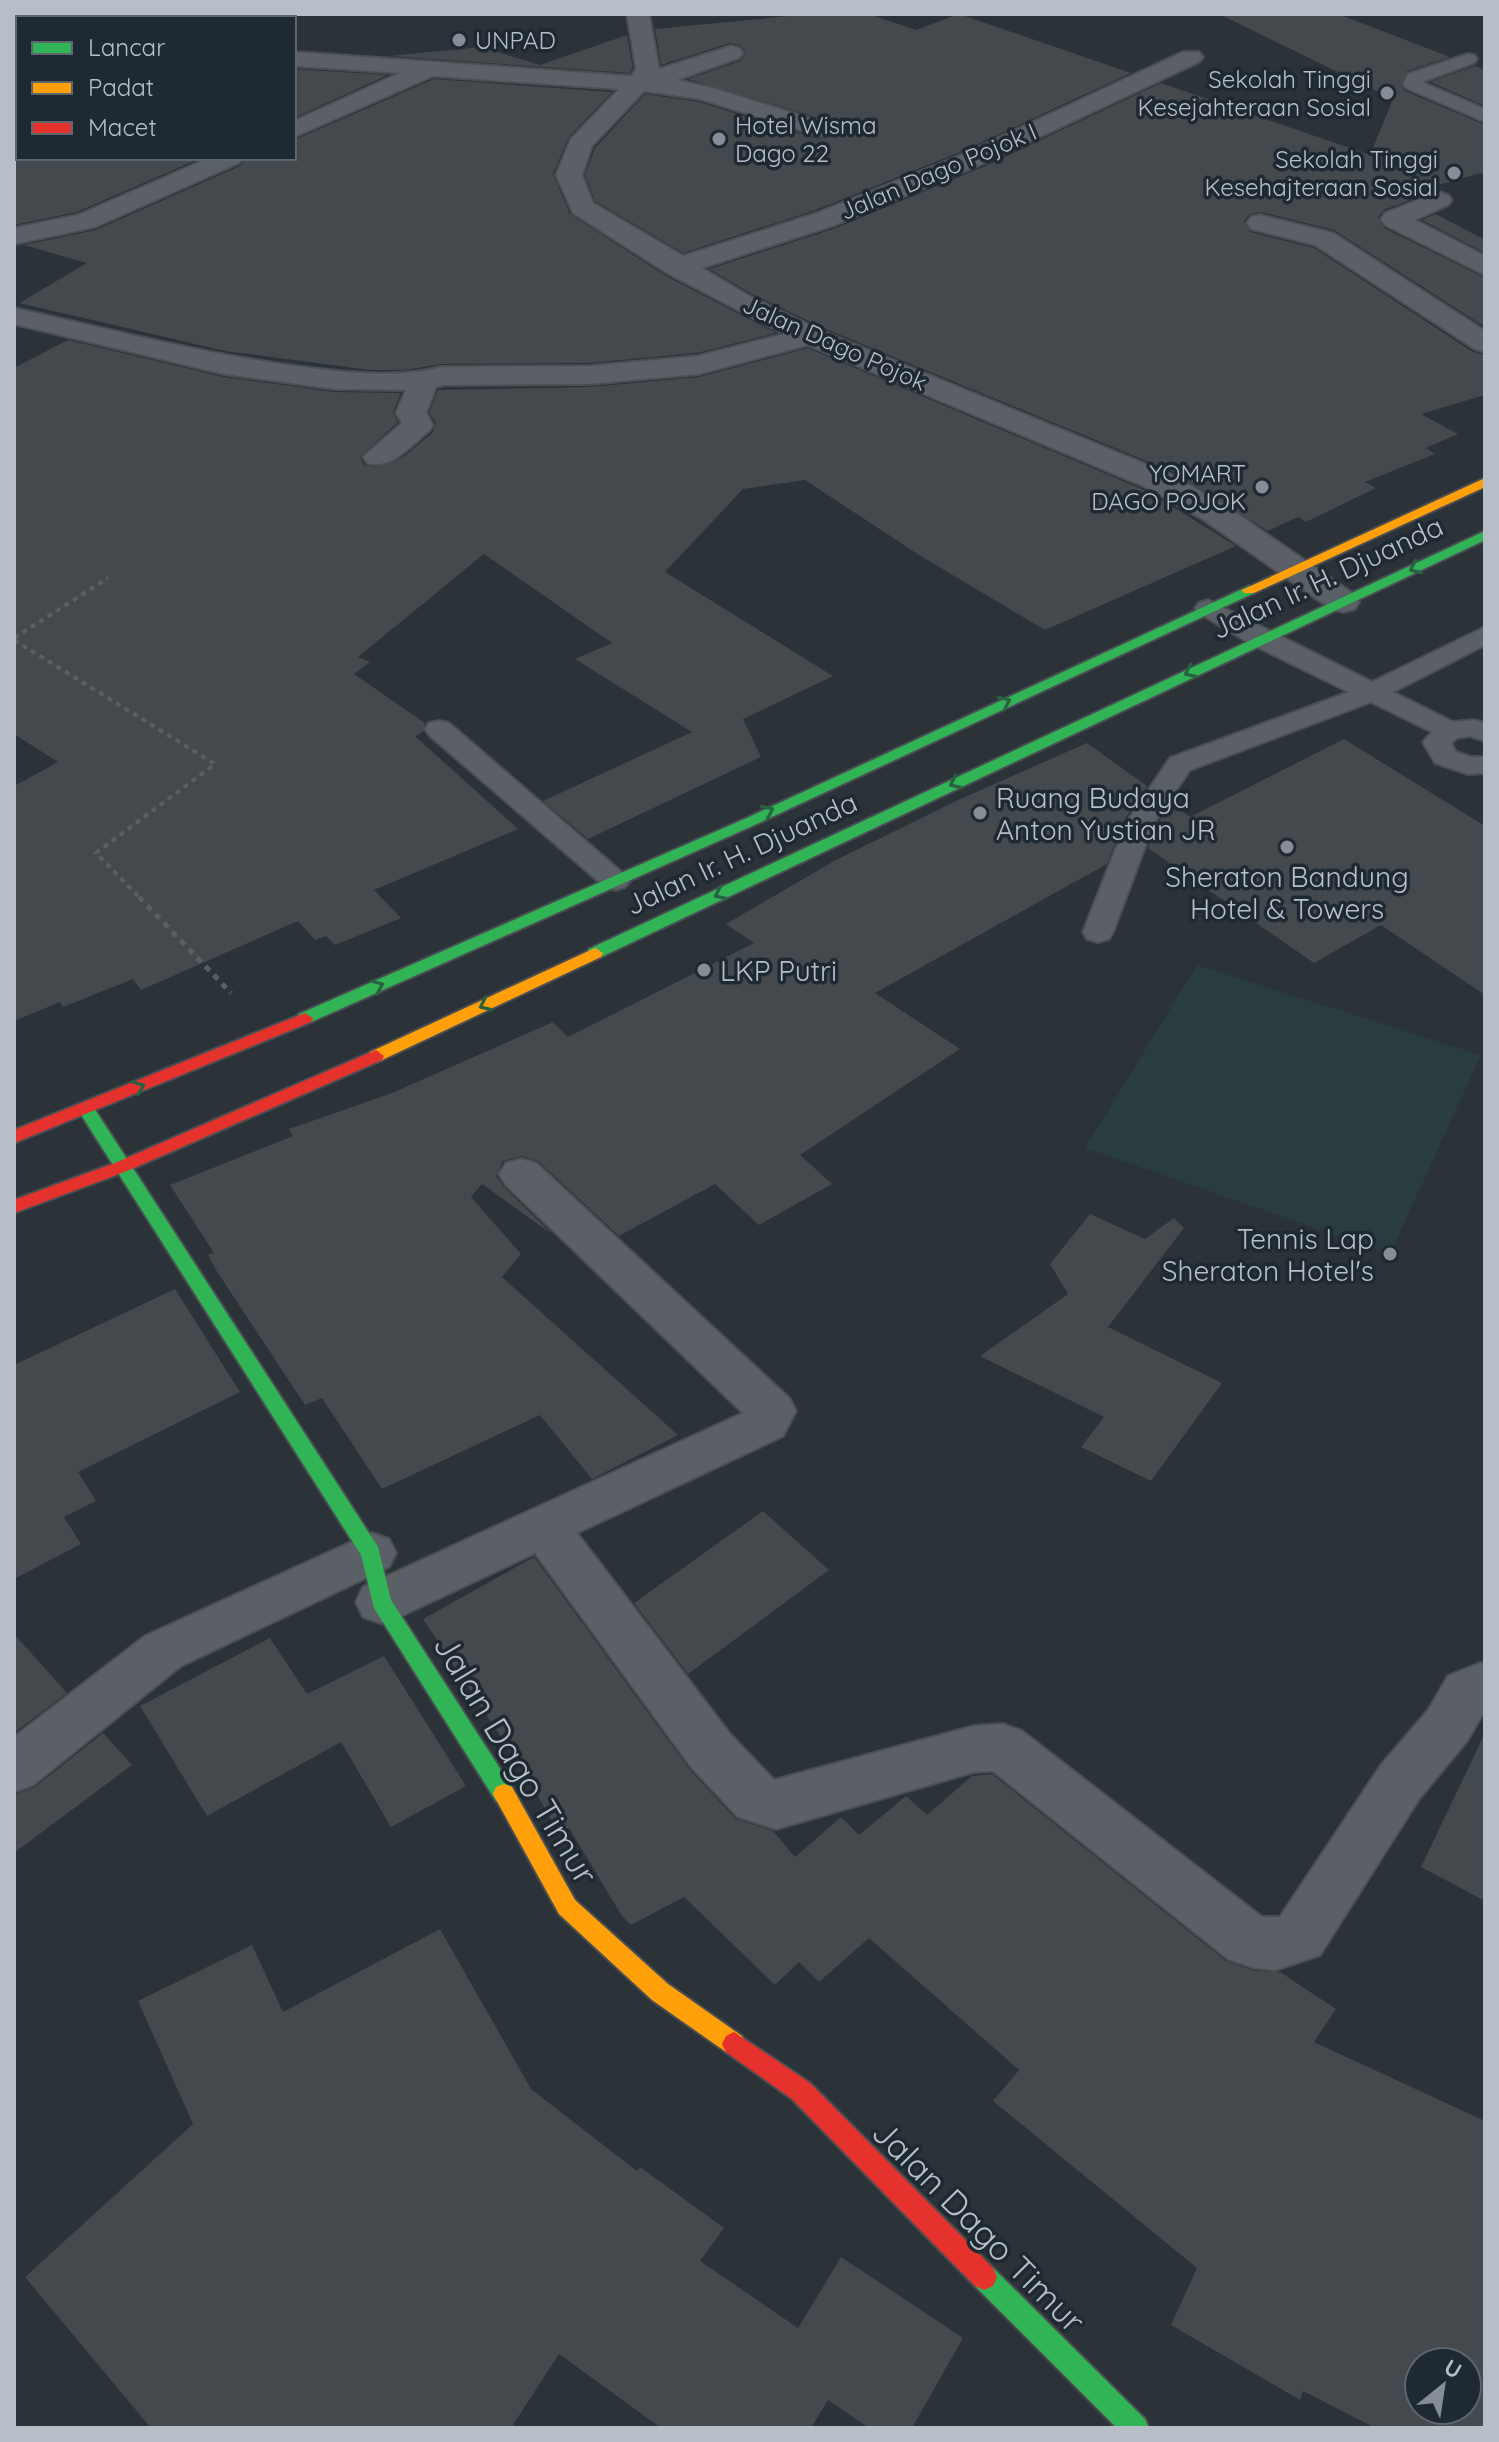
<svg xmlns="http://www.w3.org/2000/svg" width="1499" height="2442" font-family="Quicksand,sans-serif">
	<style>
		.green { fill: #293d3e }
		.building { fill: #43494d; fill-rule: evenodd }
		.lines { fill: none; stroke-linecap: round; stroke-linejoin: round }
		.lane-casing { stroke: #494e53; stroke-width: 4 }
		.street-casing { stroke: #494e53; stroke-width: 4 }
		.fast-casing { stroke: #494e53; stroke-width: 4 }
		.slow-casing { stroke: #494e53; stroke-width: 4 }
		.jam-casing { stroke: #494e53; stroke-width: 4 }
		.path-far1 { stroke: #595f63; stroke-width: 4; stroke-dasharray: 5 5; stroke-linecap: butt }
		.path { stroke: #595f63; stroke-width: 5; stroke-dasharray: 6 6; stroke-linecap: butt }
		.lane { fill: #5b6066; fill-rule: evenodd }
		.street { fill: #5b6066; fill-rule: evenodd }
		.fast { fill: #30b455; fill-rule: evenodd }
		.slow { fill: #ff9f0a; fill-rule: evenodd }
		.jam { fill: #e5322d; fill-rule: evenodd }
		.oneway { stroke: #266140 }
		.poi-dot { fill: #858e96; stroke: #1f2932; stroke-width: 3 }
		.labels { text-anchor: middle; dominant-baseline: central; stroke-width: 7; stroke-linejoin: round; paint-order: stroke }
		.far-poi-label { font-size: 24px; fill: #b6bfc8; stroke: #1f2932; text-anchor: end }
		.far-street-label { font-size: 24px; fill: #b6bfc8; stroke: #1f2932 }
		.street-label { font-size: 28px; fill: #b6bfc8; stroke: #1f2932 }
		.poi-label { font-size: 28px; fill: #b6bfc8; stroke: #1f2932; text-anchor: start }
		.near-street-label { font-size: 34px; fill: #b6bfc8; stroke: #1f2932 }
	</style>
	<rect width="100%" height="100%" fill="#2b3238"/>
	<!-- green -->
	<path class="green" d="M1197 965 1481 1055 1390 1254 1085 1148Z"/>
	<!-- building -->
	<path class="building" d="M809 14H868L916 30 959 14 1131 73 965 150 816 210 683 253 595 201 585 175 595 148 645 94 699 102 818 139 831 136 834 127 829 121 688 79 740 61 746 53 740 45 730 43 661 65 655 29Z
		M1219 14H1338L1450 57 1407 71 1401 86 1405 91 1485 125V172L1401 195 1410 200 1384 210 1378 217 1384 228 1485 278V327L1334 230 1261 212 1250 214 1244 221 1250 232 1314 248 1473 352 1485 355V395L1421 414 1458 434 1426 448 1435 454 1365 482 1376 488 1306 522 1298 517 1268 531 1173 472 821 327 752 294 709 269 836 228 985 166 1161 83 1370 155 1393 99Z
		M627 35 633 68 630 73 389 56 481 47 540 65Z
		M1475 66 1485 70V106L1430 82Z
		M294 69 388 75 294 118Z
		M434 79 612 92 569 137 553 174 570 214 666 276 776 333 697 353 589 363 441 364 405 370H369L225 351 19 303 87 263 24 245 96 230 240 166 246 158H294V140Z
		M14 158H201L77 212 14 225Z
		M1436 214 1485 240V253L1422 220Z
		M68 340 224 377 334 392 401 393 393 412 398 422 360 457 364 465 376 467 402 458 432 433 436 423 429 413 438 390 589 387 699 377 808 348 1149 492 1236 546 1045 630 919 555 805 480 743 489 665 572 833 676 743 719 761 757 588 839 543 801 692 732 575 659 612 643 484 554 358 657 370 662 354 674 425 723 423 732 415 736 518 829 374 890 401 918 335 945 326 936 315 940 298 921 141 990 133 979 63 1007 60 1002 14 1021V786L58 762 14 734V368Z
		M1344 739 1485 826V995L1381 925 1314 963 1148 848 1157 824 1171 803 1190 817Z
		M1087 743 1147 786 1123 822 1107 864 875 993 960 1049 800 1155 832 1184 759 1225 715 1184 619 1236 538 1161 522 1156 503 1161 496 1176 504 1187 553 1235 482 1184 471 1197 521 1254 502 1277 678 1435 592 1479 540 1415 382 1489 322 1398 305 1405 216 1270 208 1255 214 1253 170 1185 293 1136 289 1129 392 1093 553 1022 568 1037 754 943 726 924 834 861 958 800Z
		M1090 1214 1145 1239 1174 1218 1184 1228 1108 1327 1222 1383 1151 1481 1081 1447 1104 1417 980 1356 1068 1294 1050 1264Z
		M175 1289 240 1392 78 1472 96 1501 64 1517 81 1544 14 1579V1365Z
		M763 1511 829 1570 688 1674 634 1603Z
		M534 1557 690 1770 736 1819 773 1831 795 1857 841 1817 859 1835 906 1796 927 1815 972 1776 992 1774 1226 1961 1255 1971 1280 1972 1336 2009 1314 2042 1485 2121V2428H1375L1303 2391 1300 2400 1171 2325 1197 2268 993 2101 1019 2070 869 1938 819 1982 799 1962 775 1985 684 1897 631 1925 622 1916 569 1828 559 1834 526 1775 423 1619ZM1419 2362H1467V2410H1419Z
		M14 1634 67 1693 14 1733Z
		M270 1638 307 1694 384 1656 466 1786 391 1827 341 1742 207 1816 140 1706Z
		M103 1733 132 1765 14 1853V1795L35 1787Z
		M1485 1733V1901L1421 1867Z
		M440 1929 531 2089 637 2171 640 2167 724 2228 700 2261 798 2328 841 2257 963 2338 912 2428H869L828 2400 811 2428H661L559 2354 511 2428H151L25 2277 193 2124 138 2001 252 1945 283 2012Z"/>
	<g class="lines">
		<!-- lane casing -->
		<g class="lane-casing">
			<path id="lane" d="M1468 54 1474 55 1477 59 1474 63 1422 82 1485 109V122L1406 88 1403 84 1408 74Z
				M1208 600 1372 682 1485 627V645L1393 692 1453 722 1474 720 1485 723V741L1470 736 1457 738 1451 743 1456 752 1471 757H1485V773L1468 774 1435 763 1423 742 1432 732 1371 702 1190 770 1154 823 1113 932 1109 939 1098 942 1087 939 1083 932 1126 823 1170 758 1349 692 1251 644 1199 613 1195 608 1199 603Z
				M439 721 449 723 625 875 630 881 625 887 615 890 605 887 429 735 425 729 429 723Z"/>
		</g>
		<!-- street casing -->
		<g class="street-casing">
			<path id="street" d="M627 14H649L659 69 731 46 739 48 743 53 739 58 677 80 713 88 828 124 831 129 828 134 819 136 700 99 644 91 592 146 582 175 593 203 683 256 817 213 966 153 1183 52H1199L1203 57 1199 62 984 163 835 225 702 268 751 297 820 330 1172 475 1226 506 1355 595 1359 602 1355 609 1343 612 1331 609 1204 520 1150 489 808 345 699 374 589 384 444 385 436 387 426 413 433 425 429 431C410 446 392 470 367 463L363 457 402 423 396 413 406 390 334 389 224 374 14 324V308C108 329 200 353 295 366 343 372 395 379 441 367L589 366 698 356 784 334 667 273 573 213 556 175 571 139 619 89 433 76 294 137V121L400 73 294 66V52L632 76 636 68Z
				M14 24 18 25V39L14 38Z
				M209 158H243L239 163 95 227 14 244V228L78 215Z
				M1439 192 1448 195 1452 200 1448 205 1415 220 1485 256V275L1385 225 1381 219 1385 213Z
				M1260 215 1333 233 1485 331V352L1475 349 1315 245 1251 229 1247 223 1251 217Z
				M521 1159 536 1163 789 1398 796 1411 783 1436 577 1533 730 1734 774 1780 974 1726 1003 1724 1022 1731 1262 1917H1280L1381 1765 1429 1709 1448 1676 1480 1663 1485 1664V1710L1467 1741 1419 1799 1320 1955 1275 1970 1255 1968 1228 1959 993 1771 974 1772 776 1829 738 1817 692 1768 535 1553 399 1617 381 1623 363 1617 356 1602 363 1587 743 1413 506 1185 499 1174 506 1163Z
				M371 1533 389 1539 396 1553 389 1567 181 1666 33 1785 14 1792V1737L145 1636Z"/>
		</g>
		<!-- fast casing -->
		<g class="fast-casing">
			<path id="fast" d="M1485 531V540L601 957 595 958 587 953 589 949Z
				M1249 586 1256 590 1254 593 759 823 311 1022H299L297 1018 299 1014 749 817Z
				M86 1103 92 1105 378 1547 391 1600 512 1787 515 1794 512 1801 504 1804 496 1801 374 1608 361 1555 80 1113 77 1109Z
				M984 2264 993 2268 1145 2419 1149 2428H1117L975 2286 971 2277 975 2268Z"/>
		</g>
		<!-- slow casing -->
		<g class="slow-casing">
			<path id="slow" d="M1485 478V487L1254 593H1244L1242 590Z
				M595 948 603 953 601 957 382 1060 376 1062 368 1056 370 1052Z
				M504 1784 512 1787 575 1900 668 1984 742 2036 746 2044 742 2052 734 2056 726 2052 652 2000 559 1914 493 1794 496 1787Z"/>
		</g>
		<!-- jam casing -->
		<g class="jam-casing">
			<path id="jam" d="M305 1013 313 1018 311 1022 14 1143V1130Z
				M376 1050 384 1056 382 1060 127 1171 14 1213V1200L115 1163Z
				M734 2032 810 2083 993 2268 997 2277 993 2286 984 2290 975 2286 792 2099 726 2052 722 2044 726 2036Z"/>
		</g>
		<!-- path-far1 -->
		<path class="path-far1" d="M14 638 108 578
			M14 640 215 764 96 853 141 899"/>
		<!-- path -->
		<path class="path" d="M139 897 231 993"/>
		<!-- lane -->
		<use href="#lane" class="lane"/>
		<!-- street -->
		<use href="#street" class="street"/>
		<!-- fast -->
		<use href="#fast" class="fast"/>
		<!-- slow -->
		<use href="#slow" class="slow"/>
		<!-- jam -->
		<use href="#jam" class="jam"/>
	</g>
	<!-- one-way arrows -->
	<defs><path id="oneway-chevron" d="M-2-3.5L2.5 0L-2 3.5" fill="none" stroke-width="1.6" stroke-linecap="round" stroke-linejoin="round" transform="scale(2)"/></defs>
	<g class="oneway">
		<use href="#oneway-chevron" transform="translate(1415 568) rotate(155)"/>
		<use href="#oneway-chevron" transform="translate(1190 672) rotate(155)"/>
		<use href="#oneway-chevron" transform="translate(1005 702) rotate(-25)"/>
		<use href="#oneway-chevron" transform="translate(955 783) rotate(155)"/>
		<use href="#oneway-chevron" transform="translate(768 811) rotate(-25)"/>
		<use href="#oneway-chevron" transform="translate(720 894) rotate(155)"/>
		<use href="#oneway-chevron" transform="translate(378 986) rotate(-24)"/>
		<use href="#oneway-chevron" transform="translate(485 1005) rotate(155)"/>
		<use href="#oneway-chevron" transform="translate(139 1087) rotate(-22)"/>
	</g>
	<!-- markers -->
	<g class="poi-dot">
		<circle cx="459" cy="40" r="8"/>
		<circle cx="1387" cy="93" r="8"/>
		<circle cx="719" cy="139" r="8"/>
		<circle cx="1454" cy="173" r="8"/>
		<circle cx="1262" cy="487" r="8"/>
		<circle cx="980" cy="813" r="8"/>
		<circle cx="1287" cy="847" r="8"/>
		<circle cx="704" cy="970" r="8"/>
		<circle cx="1390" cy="1254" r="8"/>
	</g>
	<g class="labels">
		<!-- far-poi labels -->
		<g class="far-poi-label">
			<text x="475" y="40" text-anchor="start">UNPAD</text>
			<text x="1371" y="79">Sekolah Tinggi<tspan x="1371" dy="28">Kesejahteraan Sosial</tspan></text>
			<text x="735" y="125" text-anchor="start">Hotel Wisma<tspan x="735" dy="28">Dago 22</tspan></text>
			<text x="1438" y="159">Sekolah Tinggi<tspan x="1438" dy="28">Kesehajteraan Sosial</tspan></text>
			<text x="1246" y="473">YOMART<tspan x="1246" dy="28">DAGO POJOK</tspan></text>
		</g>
		<!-- far-street labels -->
		<g class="far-street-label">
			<text transform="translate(938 171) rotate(-23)">Jalan Dago Pojok I</text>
			<text transform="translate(835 343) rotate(24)">Jalan Dago Pojok</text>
		</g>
		<!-- street labels -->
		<g class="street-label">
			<text transform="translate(1327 577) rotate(-25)">Jalan Ir. H. Djuanda</text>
			<text transform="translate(741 853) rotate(-25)">Jalan Ir. H. Djuanda</text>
		</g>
		<!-- poi labels -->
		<g class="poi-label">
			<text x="996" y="797">Ruang Budaya<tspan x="996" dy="32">Anton Yustian JR</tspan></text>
			<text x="1287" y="876" text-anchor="middle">Sheraton Bandung<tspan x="1287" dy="32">Hotel &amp; Towers</tspan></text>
			<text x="720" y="970">LKP Putri</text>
			<text x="1374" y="1238" text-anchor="end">Tennis Lap<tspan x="1374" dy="32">Sheraton Hotel's</tspan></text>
		</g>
		<!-- near-street labels -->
		<g class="near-street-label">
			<text transform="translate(516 1759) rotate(59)">Jalan Dago Timur</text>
			<text transform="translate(979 2226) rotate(45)">Jalan Dago Timur</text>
		</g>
	</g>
	<!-- border -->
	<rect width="1499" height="2442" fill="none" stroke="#b6bfc8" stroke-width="32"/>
	<!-- legend -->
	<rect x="16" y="16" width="280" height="144" fill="#1f2932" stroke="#5b656e" stroke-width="2"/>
	<rect x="32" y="42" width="40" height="12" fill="#30b455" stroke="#5b656e" stroke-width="2"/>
	<text x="88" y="56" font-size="24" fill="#b6bfc8">Lancar</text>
	<rect x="32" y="82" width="40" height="12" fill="#ff9f0a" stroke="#5b656e" stroke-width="2"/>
	<text x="88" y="96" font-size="24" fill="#b6bfc8">Padat</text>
	<rect x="32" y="122" width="40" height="12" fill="#e5322d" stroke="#5b656e" stroke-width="2"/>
	<text x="88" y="136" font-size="24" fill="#b6bfc8">Macet</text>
	<!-- north arrow -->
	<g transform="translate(1443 2386) rotate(30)"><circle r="38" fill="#1f2932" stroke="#5b656e" stroke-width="2"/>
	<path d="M0-6L14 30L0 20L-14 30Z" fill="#858e96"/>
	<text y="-12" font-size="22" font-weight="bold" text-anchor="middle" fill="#b6bfc8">U</text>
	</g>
</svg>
